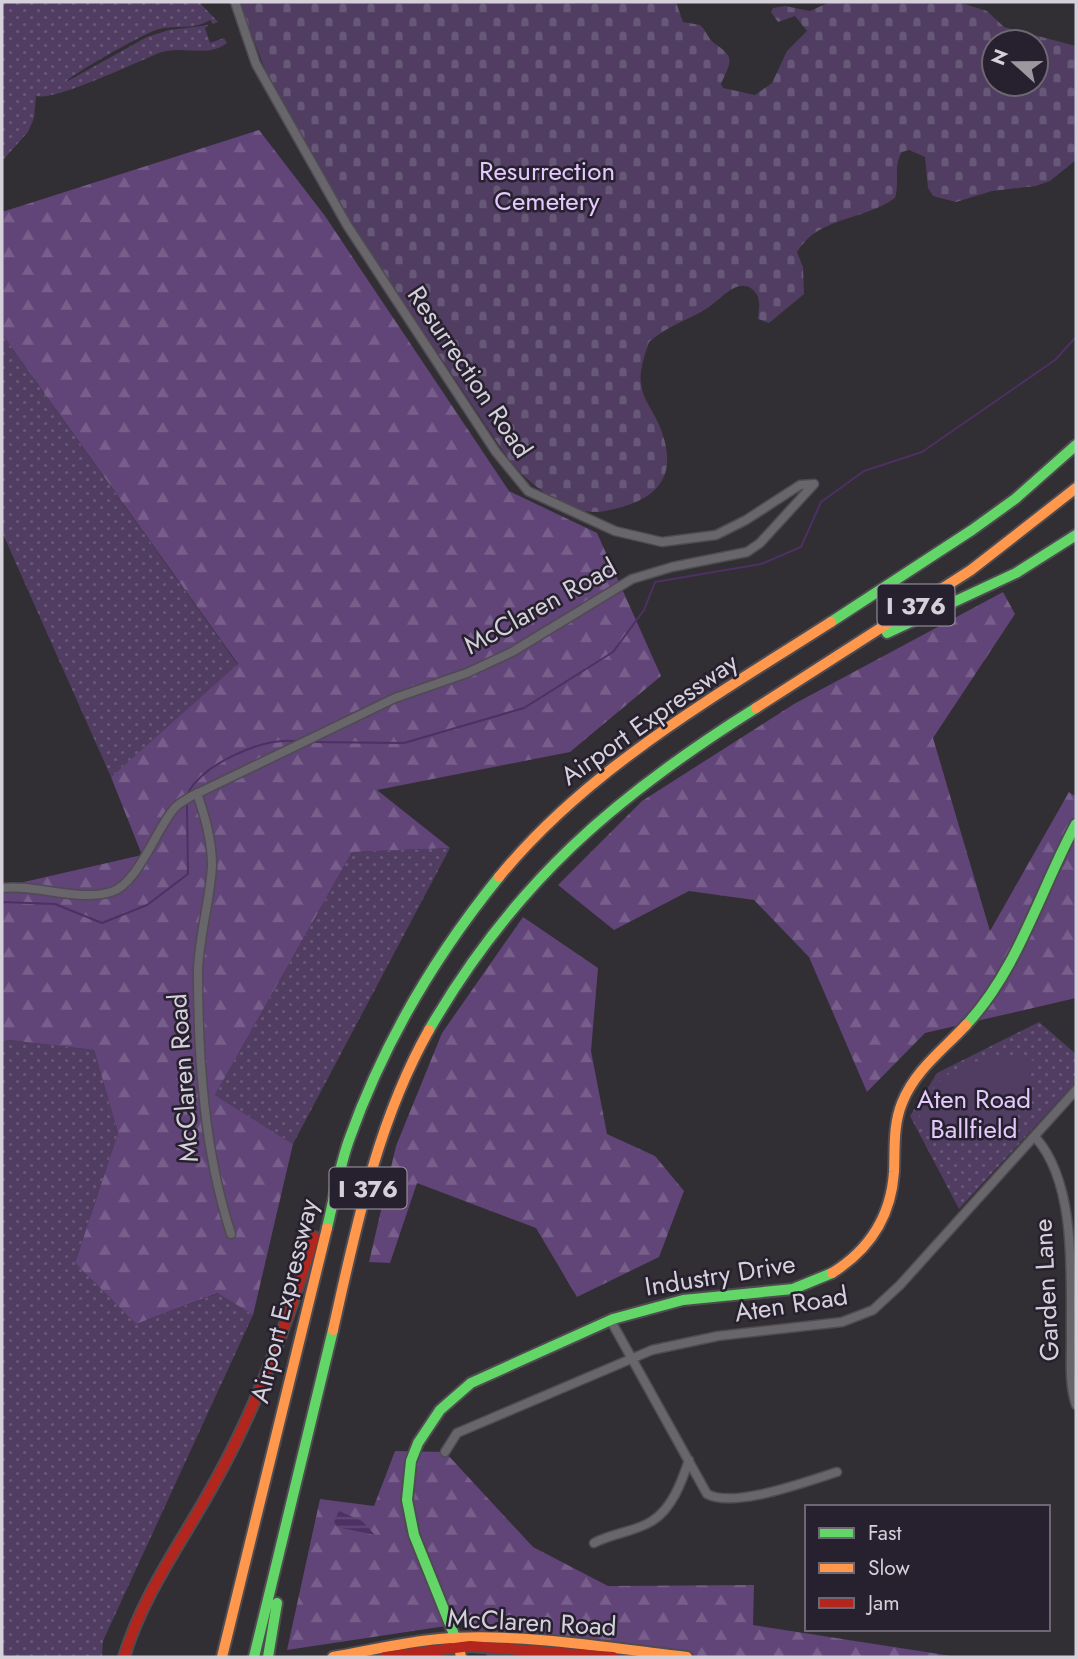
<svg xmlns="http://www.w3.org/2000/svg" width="1078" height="1659" font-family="Jost,sans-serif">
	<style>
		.grass { fill: url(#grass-dots) }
		.forest { fill: url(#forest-firs) }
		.cemetery { fill: url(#cemetery-stones); fill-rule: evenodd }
		.garden { fill: #503d61 }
		.water { fill: url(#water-rules) }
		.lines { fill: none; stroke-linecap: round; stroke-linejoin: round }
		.stream { stroke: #4d3064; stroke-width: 2 }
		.street-casing { stroke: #4e4b51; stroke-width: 11 }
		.fast-casing { stroke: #4e4b51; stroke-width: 14 }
		.slow-casing { stroke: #4e4b51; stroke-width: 14 }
		.jam-casing { stroke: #4e4b51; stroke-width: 14 }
		.street { stroke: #69666b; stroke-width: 8 }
		.fast { stroke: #63d668; stroke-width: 10 }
		.slow { stroke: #ff974d; stroke-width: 10 }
		.jam { stroke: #b3261e; stroke-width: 10 }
		.labels { text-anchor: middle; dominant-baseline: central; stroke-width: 5; stroke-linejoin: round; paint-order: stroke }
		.shield { fill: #27202e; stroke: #a19ca6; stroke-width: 2 }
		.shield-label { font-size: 24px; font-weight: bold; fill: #d5d1da }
		.park-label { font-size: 26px; fill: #e4c9fe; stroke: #27202e }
		.street-label { font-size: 26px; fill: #d5d1da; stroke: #27202e }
	</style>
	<defs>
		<pattern id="grass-dots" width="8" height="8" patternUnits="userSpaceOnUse" patternTransform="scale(1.75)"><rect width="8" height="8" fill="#503d61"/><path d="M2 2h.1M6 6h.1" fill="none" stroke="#685877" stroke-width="1.8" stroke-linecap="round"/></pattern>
		<pattern id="forest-firs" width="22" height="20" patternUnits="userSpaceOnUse" patternTransform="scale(1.75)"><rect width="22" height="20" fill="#614478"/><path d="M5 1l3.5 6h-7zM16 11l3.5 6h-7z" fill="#775e8b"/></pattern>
		<pattern id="cemetery-stones" width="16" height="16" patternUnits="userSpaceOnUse" patternTransform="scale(1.75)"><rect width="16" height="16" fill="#503d61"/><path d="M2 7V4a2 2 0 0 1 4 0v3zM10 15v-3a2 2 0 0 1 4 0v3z" fill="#685877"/></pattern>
		<pattern id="water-rules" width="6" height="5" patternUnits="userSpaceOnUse" patternTransform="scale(1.75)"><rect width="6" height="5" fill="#4d3064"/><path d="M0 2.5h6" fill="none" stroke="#664d7a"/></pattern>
	</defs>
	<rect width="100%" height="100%" fill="#312e34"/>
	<!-- grass -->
	<path class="grass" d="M2 2H199L218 22 213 24 210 20C193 31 174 24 156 30 143 34 69 76 66 82L147 37 169 30 209 25 205 28 210 43 224 38 227 43C206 59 182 44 159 53 137 62 53 102 36 96L34 118 28 132 2 161Z
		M2 334 238 665 111 777 2 532Z
		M450 848 293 1144 215 1095 352 852Z
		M1039 1022 1076 1054V1082L959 1209 910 1116 937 1073Z
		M9 1040 94 1050 118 1133 75 1263 136 1324 219 1293 253 1315 103 1641 102 1657H2V1042Z"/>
	<!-- forest -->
	<path class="forest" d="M259 130 325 216 509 491 597 533 661 676 570 752 377 790 450 848 352 852 215 1095 293 1144 253 1315 218 1293 136 1324 75 1263 118 1133 94 1050 9 1040 2 1042V887L142 855 111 777 238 664 2 334V212Z
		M1003 592 1015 614 933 738 990 931 1069 792 1076 797V998L925 1033 867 1092 809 957 754 900 689 891 614 930 558 885 642 801 794 704Z
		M523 917 598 968 591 1051 607 1134 655 1156 684 1191 659 1257 577 1297 536 1228 417 1183 390 1263 369 1262 396 1146 442 1033Z
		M395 1451 445 1452 533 1547 608 1586 754 1585 753 1625 958 1657H488L466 1623 287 1650 320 1499 374 1506Z"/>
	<!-- cemetery -->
	<path class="cemetery" d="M239 2H569L576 4 676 2 683 22 700 25C706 30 708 39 714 43 736 58 731 61 721 84L723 88 755 95 772 83 787 51 807 31 795 16 778 22 771 12 773 8 785 6 810 11 830 2H958L987 11 1004 27 1076 46V160L1050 181 1036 186 992 191 956 202 933 196 928 188 925 157 909 150 902 152C893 166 900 182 895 198 863 221 819 216 797 252L803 267 804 294 769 323 758 319C759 308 762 297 752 289 737 277 719 301 706 309 686 321 667 326 649 342 645 354 639 371 641 384 643 401 654 411 660 427 681 480 654 502 605 511 570 518 530 485 509 460L349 220 268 77ZM994 42H1036V84H994Z"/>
	<!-- garden -->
	<path class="garden" d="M1020 1056 1034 1061 1010 1139 997 1144 918 1123C931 1070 971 1057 1020 1056Z"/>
	<!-- water -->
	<path class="water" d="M339 1511 362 1521 375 1535 337 1527 334 1522Z"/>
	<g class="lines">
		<!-- stream -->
		<path class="stream" d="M312 742 404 743 524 708 613 652 644 610 655 582 761 564 801 547 821 502 864 471 922 452 1055 360 1076 337
			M189 791C206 763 262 738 294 741
			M2 902 55 904 102 923 147 905 188 874 187 805"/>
		<!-- street casing -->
		<g class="street-casing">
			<path id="street" d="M235 2 256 64 347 225 496 452 528 491 615 531 662 542 716 535 746 520 800 485 814 484
				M197 793C205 817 212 840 212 866 210 901 199 936 198 971 198 1059 204 1151 231 1234
				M2 888C37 884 77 902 111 892 137 885 156 830 173 810 177 804 184 801 190 797L395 698 467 673 512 652 632 579 672 567 747 552 760 543 814 484
				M1036 1138C1078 1186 1070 1280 1071 1341 1071 1362 1069 1384 1076 1405
				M611 1321 707 1494C734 1509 807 1481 837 1472
				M445 1452 457 1433 652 1350 718 1336 842 1322 873 1310 900 1285 1076 1090
				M594 1543C612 1533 635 1532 652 1521 672 1509 682 1481 689 1460"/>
		</g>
		<!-- fast casing -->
		<g class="fast-casing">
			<path id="fast" d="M831 622 972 530 1015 499 1076 445
				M887 633 1016 573 1076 535
				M966 1025C1018 970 1040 890 1076 824
				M429 1030C514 883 614 797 756 708
				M327 1228C334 1199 339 1168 349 1140 383 1044 435 956 499 877
				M459 1647 414 1535 407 1500 411 1461 418 1443 440 1410 471 1383 613 1319 683 1300 793 1289 832 1273
				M254 1657 333 1330
				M268 1657 277 1603"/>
		</g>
		<!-- slow casing -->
		<g class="slow-casing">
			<path id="slow" d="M756 708 971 570 1076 488
				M499 877C588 768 714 697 831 622
				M832 1273C869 1250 891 1216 894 1172 895 1149 893 1125 902 1103 915 1070 943 1050 966 1025
				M333 1330C356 1228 377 1122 429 1030
				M459 1647 461 1657
				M222 1657 327 1228
				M333 1657C368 1651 404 1642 439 1639 515 1632 611 1648 687 1657"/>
		</g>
		<!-- jam casing -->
		<g class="jam-casing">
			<path id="jam" d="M124 1657C144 1591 185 1538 217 1478 259 1402 288 1320 314 1237
				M385 1657 470 1646 613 1657"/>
		</g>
		<!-- street -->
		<use href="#street" class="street"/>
		<!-- fast -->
		<use href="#fast" class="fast"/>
		<!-- slow -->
		<use href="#slow" class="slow"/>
		<!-- jam -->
		<use href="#jam" class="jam"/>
	</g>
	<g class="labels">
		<!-- shield labels -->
		<g class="shield">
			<rect x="877.5" y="584.5" width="77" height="41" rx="5"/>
			<rect x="329.5" y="1167.5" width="77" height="41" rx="5"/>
		</g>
		<g class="shield-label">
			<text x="916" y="605">I 376</text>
			<text x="368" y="1188">I 376</text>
		</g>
		<!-- park labels -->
		<g class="park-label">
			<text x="547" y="171">Resurrection<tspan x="547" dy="30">Cemetery</tspan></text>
			<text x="974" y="1099">Aten Road<tspan x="974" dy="30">Ballfield</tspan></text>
		</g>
		<!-- street labels -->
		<g class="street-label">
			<text transform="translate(470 372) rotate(56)">Resurrection Road</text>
			<text transform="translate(540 606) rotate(-29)">McClaren Road</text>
			<text transform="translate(649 719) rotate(-35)">Airport Expressway</text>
			<text transform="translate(183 1078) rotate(-94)">McClaren Road</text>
			<text transform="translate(720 1275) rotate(-9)">Industry Drive</text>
			<text transform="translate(1046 1290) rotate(-93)">Garden Lane</text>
			<text transform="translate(284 1301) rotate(-76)">Airport Expressway</text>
			<text transform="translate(791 1304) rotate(-9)">Aten Road</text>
			<text transform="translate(532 1622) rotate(3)">McClaren Road</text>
		</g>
	</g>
	<!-- border -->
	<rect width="1078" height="1659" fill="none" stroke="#d5d1da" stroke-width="7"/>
	<!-- legend -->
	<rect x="805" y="1505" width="245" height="126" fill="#27202e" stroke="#6d6773" stroke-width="2"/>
	<rect x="819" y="1528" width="35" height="10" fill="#63d668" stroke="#6d6773" stroke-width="2"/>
	<text x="868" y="1540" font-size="21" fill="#d5d1da">Fast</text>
	<rect x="819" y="1563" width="35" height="10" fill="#ff974d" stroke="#6d6773" stroke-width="2"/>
	<text x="868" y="1575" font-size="21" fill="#d5d1da">Slow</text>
	<rect x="819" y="1598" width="35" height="10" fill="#b3261e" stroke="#6d6773" stroke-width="2"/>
	<text x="868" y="1610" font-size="21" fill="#d5d1da">Jam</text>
	<!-- north arrow -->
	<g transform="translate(1015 63) rotate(291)"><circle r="33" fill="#27202e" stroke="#6d6773" stroke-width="2"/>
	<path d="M0-5L12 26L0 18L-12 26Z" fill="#9c98a0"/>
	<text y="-10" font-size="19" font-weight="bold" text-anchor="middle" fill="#d5d1da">N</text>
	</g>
</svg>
